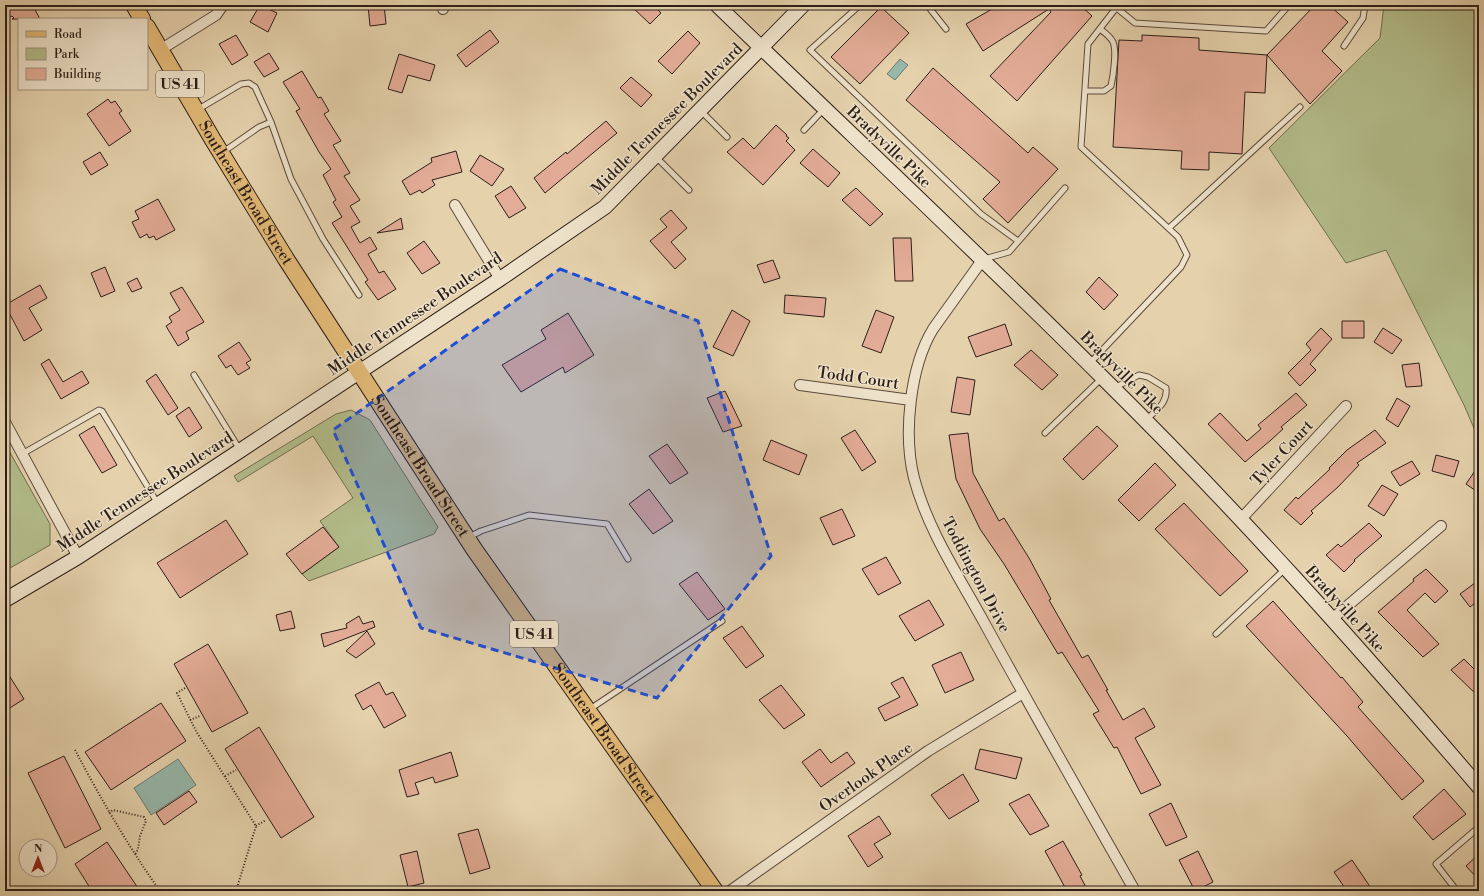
<svg xmlns="http://www.w3.org/2000/svg" width="1484" height="896" font-family="'Libre Bodoni',serif">
	<style>
		.green { fill: #b3bd8b; stroke: #706e51 }
		.water { fill: #96b8ab; stroke: #6c7a70 }
		.building { fill: #e3ac97; stroke: #2c1e17 }
		.lines { fill: none; stroke-linecap: round; stroke-linejoin: round }
		.lane-casing { stroke: #5a4b3c; stroke-width: 7 }
		.street-casing { stroke: #5a4b3c; stroke-width: 12 }
		.secondary-casing { stroke: #2c1e17; stroke-width: 16 }
		.primary-casing { stroke: #2c1e17; stroke-width: 18 }
		.path { stroke: #2c1e17; stroke-width: 2; stroke-dasharray: 1 2; stroke-linecap: butt }
		.lane { stroke: #eee2ca; stroke-width: 5 }
		.street { stroke: #eee2ca; stroke-width: 10 }
		.secondary { stroke: #eee2ca; stroke-width: 14 }
		.primary { stroke: #e2b976; stroke-width: 16 }
		.marked { fill: #1d4ed8; fill-opacity: 0.2; stroke: #1d4ed8; stroke-width: 3; stroke-dasharray: 8 5; stroke-linejoin: round }
		.labels { text-anchor: middle; dominant-baseline: central; stroke-width: 3; stroke-linejoin: round; paint-order: stroke }
		.shield { fill: #eee2ca; stroke: #66594d; stroke-width: 1 }
		.shield-label { font-size: 15px; font-weight: bold; fill: #2c1e17 }
		.street-label { font-size: 16px; fill: #2c1e17; stroke: #eee2ca }
	</style>
	<rect width="100%" height="100%" fill="#e5d2ad"/>
	<filter id="stains"><feTurbulence type="fractalNoise" baseFrequency=".005" numOctaves="4"/><feColorMatrix values="0 0 0 0 .2 0 0 0 0 .09 0 0 0 0 .02 0 0 0 .5 -.17"/></filter>
	<radialGradient id="worn" r=".72"><stop offset=".6" stop-color="#630" stop-opacity="0"/><stop offset="1" stop-color="#630" stop-opacity=".3"/></radialGradient>
	<!-- green -->
	<path class="green" d="M1384 5H1479V440L1464 405 1386 250 1346 263 1269 148 1380 38Z
		M351 410 370 420 438 527 434 534 309 581 302 574 339 547 320 521 353 498 313 436 238 482 234 476 336 414Z
		M8 449 50 524V545L5 571V451Z"/>
	<!-- water -->
	<path class="water" d="M900 59 908 65 895 80 887 74Z
		M178 759 196 785 151 815 134 788Z"/>
	<!-- building -->
	<path class="building" d="M5 5H30L32 9 34 8 40 19H12L14 18 12 16 9 17 5 9Z
		M260 5 277 13 268 32 250 22Z
		M368 5H384L386 24 370 26Z
		M630 5H653L661 13 650 24Z
		M999 5H1080L1092 16 1017 101 990 76 1051 12 1049 9 983 51 966 24Z
		M1315 5H1329L1348 22 1322 51 1342 71 1310 104 1267 55Z
		M881 7 909 33 860 84 831 57Z
		M490 30 499 42 466 67 457 55Z
		M688 31 700 43 672 74 658 61Z
		M236 35 248 55 232 65 219 44Z
		M1142 35 1199 38V50L1267 55 1265 93 1245 92 1242 154 1209 152V170L1181 169 1182 151 1113 147 1119 40 1142 41Z
		M269 53 279 69 264 77 254 62Z
		M399 54 435 65 430 81 408 75 402 93 388 89Z
		M933 68 1028 153 1033 147 1058 169 1008 223 983 199 1000 182 906 100Z
		M302 71 318 98 321 97 329 111 324 114 341 141 333 145 350 173 344 176 360 200 350 206 360 222 351 227 360 243 370 237 377 249 368 254 379 273 384 271 396 289 378 300 365 282 368 280 332 223 342 217 333 202 336 200 323 175 331 169 319 152 296 111 300 109 283 82Z
		M631 77 652 95 641 107 620 88Z
		M108 99 111 103 115 101 122 111 119 113 131 131 109 146 87 114Z
		M606 121 617 133 545 193 534 178 566 152 567 154Z
		M776 125 787 135 786 136 789 138 786 141 795 150 763 185 727 152 743 138 754 149Z
		M813 149 840 173 828 187 800 163Z
		M456 151 462 172 432 180 435 185 422 193 420 190 410 195 402 181 432 162 431 158Z
		M100 152 108 165 91 175 83 162Z
		M480 155 504 169 492 186 470 171Z
		M511 186 526 208 509 218 495 196Z
		M856 188 883 214 870 226 842 200Z
		M158 199 175 230 156 240 154 236 149 238 147 234 140 238 132 222 139 219 135 211Z
		M671 210 687 228 671 242 686 259 675 269 650 241 667 227 660 219Z
		M401 218 403 229 377 233Z
		M893 238H911L913 281H895Z
		M424 241 440 263 422 274 407 253Z
		M773 260 780 278 764 283 757 265Z
		M105 267 115 291 101 297 91 273Z
		M1099 277 1118 295 1104 310 1086 292Z
		M137 278 142 288 132 292 127 283Z
		M40 285 47 298 29 308 42 330 24 341 5 305Z
		M182 287 204 322 186 332 189 339 178 346 166 326 172 322 169 317 180 310 170 293Z
		M785 295 826 298 824 317 784 313Z
		M732 310 750 321 733 356 713 347Z
		M876 310 894 317 881 353 862 346Z
		M568 313 594 355 565 373 563 367 521 392 502 365 546 339 541 330Z
		M1342 321H1364V338H1342Z
		M1005 324 1012 345 976 357 968 337Z
		M1321 328 1332 339 1310 364 1316 370 1300 386 1288 373 1311 350 1306 344Z
		M1383 328 1402 340 1392 354 1374 342Z
		M239 342 251 360 246 363 250 368 238 375 231 365 226 368 218 356Z
		M1031 350 1058 375 1042 390 1014 365Z
		M49 359 63 382 82 371 89 383 61 399 41 364Z
		M1419 363 1422 386 1406 387 1402 365Z
		M156 374 178 408 168 415 146 381Z
		M957 377 975 380 970 415 951 412Z
		M725 391 742 426 723 432 707 398Z
		M1296 393 1307 405 1281 427 1283 429 1271 440 1245 462 1208 424 1220 413 1247 441 1261 429 1258 425Z
		M1397 398 1410 406 1398 427 1386 419Z
		M189 407 202 428 189 437 176 416Z
		M94 426 117 465 102 473 79 435Z
		M1097 426 1118 446 1083 480 1063 459Z
		M855 430 876 462 862 471 841 438Z
		M1375 430 1386 443 1357 463 1359 465 1338 487 1311 511 1313 513 1301 525 1284 510 1296 497 1298 499 1330 469 1329 468 1347 450Z
		M968 433 973 473 999 521 1004 518 1029 558 1051 599 1049 600 1082 658 1088 655 1108 690H1106L1123 720 1144 708 1155 727 1135 738 1161 785 1141 794 1117 747 1114 748 1093 714 1099 711 1062 652 1058 654 1004 564 980 529 956 479 949 435Z
		M771 440 807 455 799 475 763 460Z
		M667 444 688 473 670 484 649 456Z
		M1436 455 1459 461 1454 477 1432 471Z
		M1412 461 1420 474 1400 486 1391 472Z
		M1155 463 1176 485 1139 521 1118 500Z
		M1479 465V493L1466 484Z
		M1382 485 1398 494 1384 516 1368 506Z
		M649 489 673 521 653 534 629 504Z
		M1184 503 1248 571 1220 596 1155 529Z
		M842 509 855 536 833 545 820 518Z
		M226 520 248 554 180 598 157 563Z
		M1369 523 1382 536 1354 560 1355 561 1344 572 1326 555 1338 544 1341 547Z
		M323 527 339 547 302 574 286 554Z
		M886 557 901 583 878 595 862 569Z
		M1426 569 1448 591 1435 603 1425 593 1407 610 1439 644 1423 657 1378 612 1414 581 1413 579Z
		M697 572 725 609 708 620 679 584Z
		M1479 580V600L1470 607 1460 594Z
		M929 600 944 625 915 641 899 616Z
		M1273 601 1341 678 1342 677 1363 702 1358 707 1424 781 1402 800 1347 736 1246 626Z
		M291 611 295 628 280 631 276 615Z
		M359 616 363 624 373 621 375 627 324 647 321 634 347 628 346 624Z
		M742 626 764 656 746 668 723 638Z
		M367 631 375 644 356 658 346 651Z
		M208 644 248 713 212 732 174 664Z
		M961 652 974 680 945 693 932 665Z
		M1464 659 1479 674V697L1451 670Z
		M5 669 24 699 5 711Z
		M903 677 918 705 885 721 878 708 900 697 891 683Z
		M379 682 386 695 393 692 406 716 384 728 371 705 363 710 355 695Z
		M781 685 805 715 784 729 759 700Z
		M161 703 186 741 111 790 85 752Z
		M259 727 314 817 281 838 225 749Z
		M820 749 831 763 847 752 855 763 821 787 802 762Z
		M980 749 1022 758 1016 779 975 769Z
		M451 752 458 776 435 783 433 777 415 783 419 794 407 797 399 770Z
		M64 756 101 829 65 848 28 773Z
		M963 774 979 801 949 819 931 795Z
		M1444 789 1466 814 1433 840 1413 817Z
		M189 791 197 802 164 825 156 813Z
		M1029 794 1049 826 1030 835 1009 804Z
		M1171 803 1187 837 1166 846 1149 814Z
		M879 816 891 834 874 844 883 857 868 867 848 836Z
		M478 829 490 868 470 874 458 834Z
		M1063 841 1082 875 1080 876 1088 891H1067L1045 851Z
		M107 842 140 891H92L75 864Z
		M417 851 424 883 408 887 400 855Z
		M1198 851 1213 882 1195 891 1179 860Z
		M1479 854V880L1466 866Z
		M1352 860 1373 891H1347L1334 872Z"/>
	<g class="lines">
		<!-- lane casing -->
		<g class="lane-casing">
			<path id="lane" d="M860 5 810 50 981 214 1018 241
				M927 5 946 29
				M1113 5 1135 23 1266 31 1289 5
				M1344 46 1363 18 1365 5
				M1085 91H1104L1111 86C1113 77 1117 51 1113 42 1110 36 1105 33 1100 29
				M197 110 241 84 249 83 255 87 271 122 291 179 323 239 359 295
				M701 111 727 137
				M804 130 824 109
				M223 152 259 127 271 122
				M656 157 689 190
				M1169 228 1300 107
				M984 259 1009 252 1065 188
				M1090 363 1181 267 1187 255 1178 237 1081 147 1088 44 1116 8
				M194 375 240 450
				M1114 388 1139 375 1148 377 1166 388C1168 403 1156 410 1146 420
				M1045 433 1102 378
				M22 454 99 410 102 411 158 504
				M469 537 481 531 529 515 607 524 628 559
				M1216 634 1285 569
				M590 709 722 621
				M1457 891 1436 864 1479 827"/>
		</g>
		<!-- street casing -->
		<g class="street-casing">
			<path id="street" d="M442 5 443 9
				M160 50 216 15 223 5
				M455 205 500 279
				M983 259 933 329C910 367 903 434 914 478 928 531 960 578 986 626 1035 715 1085 803 1135 891
				M800 385 911 400
				M5 422 78 557
				M1241 519 1346 406
				M1332 619 1441 526
				M730 891 928 751 1023 693"/>
		</g>
		<!-- secondary casing -->
		<g class="secondary-casing">
			<path id="secondary" d="M717 5C846 130 977 252 1104 379 1236 509 1359 647 1479 787
				M5 600 78 557 232 456 500 279 605 207 803 5"/>
		</g>
		<!-- primary casing -->
		<g class="primary-casing">
			<g id="primary">
				<path d="M134 5 142 19"/>
				<path id="s1" d="M147 27 213 140 286 259 474 549 715 891"/>
			</g>
		</g>
		<!-- path -->
		<path class="path" d="M185 688 177 693 196 731 256 826 236 891
			M190 720 200 716
			M75 750C101 799 128 846 160 891
			M225 776 236 770
			M109 813 113 810 144 817 146 821 140 836 138 849 135 855
			M256 826 266 820"/>
		<!-- lane -->
		<use href="#lane" class="lane"/>
		<!-- street -->
		<use href="#street" class="street"/>
		<!-- secondary -->
		<use href="#secondary" class="secondary"/>
		<!-- primary -->
		<use href="#primary" class="primary"/>
	</g>
	<!-- marked area -->
	<path class="marked" d="M560 269 698 321 771 556 657 698 421 628 333 430Z"/>
	<g class="labels">
		<!-- shield labels -->
		<g class="shield">
			<rect x="156" y="71" width="48" height="26" rx="3"/>
			<rect x="510" y="621" width="48" height="26" rx="3"/>
		</g>
		<g class="shield-label">
			<text x="180" y="84">US 41</text>
			<text x="534" y="634">US 41</text>
		</g>
		<!-- street labels -->
		<g class="street-label">
			<text transform="translate(667 119) rotate(-45)">Middle Tennessee Boulevard</text>
			<text transform="translate(889 147) rotate(44)">Bradyville Pike</text>
			<text stroke="none"><textPath href="#s1" startOffset="193">Southeast Broad Street</textPath></text>
			<text transform="translate(415 314) rotate(-34)">Middle Tennessee Boulevard</text>
			<text transform="translate(1122 373) rotate(45)">Bradyville Pike</text>
			<text transform="translate(858 378) rotate(8)">Todd Court</text>
			<text transform="translate(1282 453) rotate(-47)">Tyler Court</text>
			<text stroke="none"><textPath href="#s1" startOffset="517">Southeast Broad Street</textPath></text>
			<text transform="translate(145 492) rotate(-33)">Middle Tennessee Boulevard</text>
			<text transform="translate(976 575) rotate(62)">Toddington Drive</text>
			<text transform="translate(1345 609) rotate(48)">Bradyville Pike</text>
			<text stroke="none"><textPath href="#s1" startOffset="841">Southeast Broad Street</textPath></text>
			<text transform="translate(866 777) rotate(-35)">Overlook Place</text>
		</g>
	</g>
	<!-- margin -->
	<rect width="1484" height="896" fill="none" stroke="#e5d2ad" stroke-width="20"/>
	<rect x="6" y="6" width="1472" height="884" fill="none" stroke="#2c1e17" stroke-width="2"/>
	<rect x="10" y="10" width="1464" height="876" fill="none" stroke="#2c1e17"/>
	<!-- legend -->
	<rect x="18" y="18" width="130" height="72" fill="#eee2ca" stroke="#a09482"/>
	<rect x="26" y="31" width="20" height="6" fill="#e2b976" stroke="#a09482"/>
	<text x="54" y="38" font-size="12" fill="#2c1e17">Road</text>
	<rect x="26" y="48" width="20" height="12" fill="#b3bd8b" stroke="#a09482"/>
	<text x="54" y="58" font-size="12" fill="#2c1e17">Park</text>
	<rect x="26" y="68" width="20" height="12" fill="#e3ac97" stroke="#a09482"/>
	<text x="54" y="78" font-size="12" fill="#2c1e17">Building</text>
	<!-- north arrow -->
	<g transform="translate(38 858)"><circle r="19" fill="#eee2ca" stroke="#a09482"/>
	<path d="M0-3L7 15L0 10L-7 15Z" fill="#8f2418"/>
	<text y="-6" font-size="11" font-weight="bold" text-anchor="middle" fill="#2c1e17">N</text>
	</g>
	<rect width="100%" height="100%" filter="url(#stains)"/>
	<rect width="100%" height="100%" fill="url(#worn)"/>
</svg>
